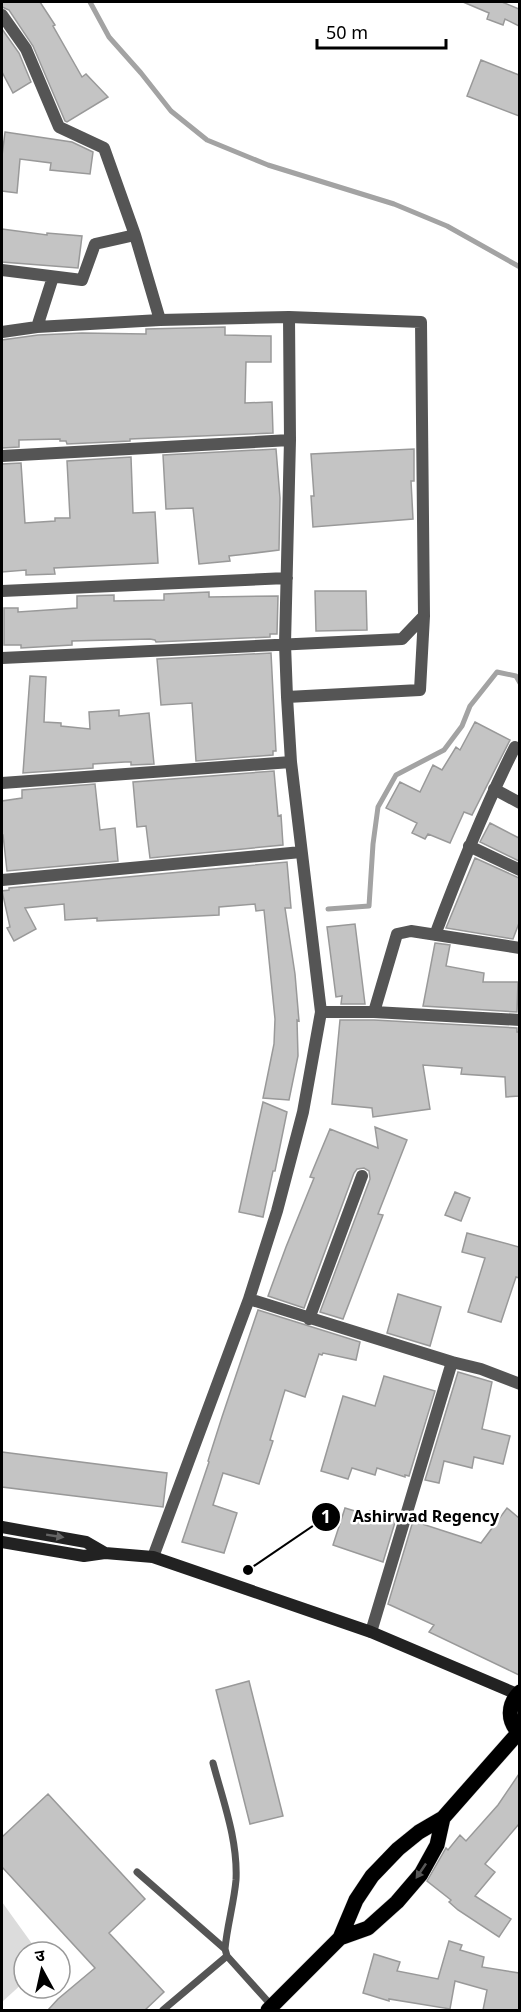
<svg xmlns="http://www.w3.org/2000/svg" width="521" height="2012" font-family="'Noto Sans','Noto Sans Devanagari',sans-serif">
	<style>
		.green { fill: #dcdcdc }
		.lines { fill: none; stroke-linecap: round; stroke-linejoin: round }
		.stream { stroke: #a3a3a3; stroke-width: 5 }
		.building { fill: #c4c4c4; stroke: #999; stroke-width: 1.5 }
		.primary-casing { stroke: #dbdbdb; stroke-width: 16 }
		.service { stroke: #555; stroke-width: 7 }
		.minor { stroke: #555; stroke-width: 12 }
		.secondary { stroke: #222; stroke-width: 12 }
		.primary { stroke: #000; stroke-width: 15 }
		.oneway { fill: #646464 }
		.oneway2 { fill: #595959 }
		.leader { fill: none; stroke: #000; stroke-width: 2 }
		.callout-dot { fill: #000; stroke: #fff; stroke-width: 2 }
		.mark-label { font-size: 18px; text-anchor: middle; font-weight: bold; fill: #fff }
		.callout-label { font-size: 16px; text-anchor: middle; font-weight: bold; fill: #000; stroke: #fff; stroke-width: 5; stroke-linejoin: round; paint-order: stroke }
	</style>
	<rect width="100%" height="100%" fill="#fff"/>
	<!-- green -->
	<path class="green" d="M2 1902 38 1952H24V1982L2 2002Z"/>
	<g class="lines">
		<!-- stream -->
		<path class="stream" d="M90 2 109 37 141 73 171 111 207 140 268 165 394 204 447 226 520 267
			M328 909 369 906 373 844 378 807 396 775 444 750 462 726 470 706 497 672 516 676 520 683"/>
	</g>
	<!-- building -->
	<path class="building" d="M2 2H40L55 25 53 26 82 77 86 74 108 97 67 122 65 121 33 46 9 10 2 7Z
		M463 2H502L519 9V26L505 19 503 25 487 19 489 13Z
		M2 29 19 53 31 82 13 93 2 72Z
		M481 60 519 75V116L467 96Z
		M5 132 72 142 93 152 90 174 50 170 51 163 20 159 17 193 2 191V156Z
		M2 229 47 235V233L82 236 78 268 2 262Z
		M225 327V335L271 336V362H246L245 403 272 402 273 433 130 439V441L67 444 66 441H60V439L19 440V447L2 448V340L38 335 82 333 146 334V329Z
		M276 449 280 498 279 550 247 554 229 556 230 561 199 564 193 508 166 509 163 455Z
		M414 449V481H411L413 519 313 527 311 496H314L311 454Z
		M131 457 133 513 155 512 158 563 54 568 55 574 26 575V570L2 572V464L21 463 25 523 55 521V518H70L67 461Z
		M315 591H366L367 630 316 631Z
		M209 592V597L278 596 277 634H270V637L156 642 155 640 150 639 72 641V645L21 648V645H4V608H18V612L77 608V596L114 595V601L164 600V594Z
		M271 653 276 751H273V755L196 761 192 703 161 705 157 659Z
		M30 676 46 677 44 722 61 723V726L90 729 89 712 119 710V716L149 713 154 764 131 765V762H125L93 764V768L23 773Z
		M475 722 510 740 472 815 464 812 450 843 428 834 425 839 412 833 417 823 386 808 400 782 420 792 433 765 442 770 456 747 460 750Z
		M274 771 278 816 281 815 283 845 150 858 146 826 137 827 133 782Z
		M95 784 100 830 115 828 118 861 7 871 3 835H2V801L22 798V790Z
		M490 823 519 838V861L480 842Z
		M475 858 519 878V923L513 939 446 928Z
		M287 862 291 908H285L295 974 299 1021 297 1020 298 1056 289 1100 263 1098 274 1044 275 1019 264 910 256 911 255 904 219 907V915L97 921V918L65 920 64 904 25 908 36 929 14 941 7 928 10 927 2 891 9 890V888Z
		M355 924 365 1004H341L342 996 336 997 327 927Z
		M435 943 450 945 446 966 484 973 483 982H518L517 1012 423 1006Z
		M340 1020H374L517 1028V1032H519V1096L506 1097 505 1077 461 1074 462 1068 423 1065 430 1109 373 1117 372 1108 332 1104Z
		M263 1102 287 1112 275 1171H273L263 1217 239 1212Z
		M375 1127 407 1140 378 1214 383 1215 343 1319 320 1312 370 1179 369 1171 364 1168 357 1169 354 1173 304 1308 268 1296 286 1247 314 1178 310 1177 330 1129 378 1148Z
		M455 1192 470 1198 461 1221 445 1215Z
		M467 1233 519 1247V1278L516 1277 501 1322 468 1312 485 1258 462 1252Z
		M398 1294 441 1307 430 1346 387 1333Z
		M258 1310 360 1342 356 1360 323 1353 322 1355 319 1354 305 1397 285 1390 270 1440 273 1441 259 1484 223 1473 213 1505 237 1513 224 1553 182 1542 209 1462 208 1461 222 1417Z
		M458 1372 492 1382 482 1429 510 1436 503 1464 474 1457 472 1468 444 1461 439 1483 425 1480Z
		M384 1376 435 1391 409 1476 405 1475V1477L377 1468 375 1475 352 1468 348 1479 321 1471 343 1396 375 1406Z
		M2 1452 167 1473 163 1507 2 1487Z
		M345 1508 368 1515 370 1511 396 1519 383 1562 333 1545Z
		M507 1508 519 1518V1675L429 1632 434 1625 388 1604 413 1521 481 1543Z
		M249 1681 283 1816 250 1824 216 1690Z
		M519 1774V1824L485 1864 495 1872 475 1896 511 1919 499 1937 458 1910 449 1902 451 1900 427 1881 446 1848 448 1850 460 1835 466 1841 498 1805Z
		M48 1794 145 1899 109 1933 164 1992 145 2010H48L58 1999 95 1968 2 1867V1837Z
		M449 1941 462 1945 460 1950 484 1957 482 1967 519 1973V2010H483L487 1990 455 1981 450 2009 389 1999V2001L363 1993 374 1954 400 1962 397 1971 438 1979Z"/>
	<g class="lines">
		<!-- primary casing -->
		<g class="primary-casing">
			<path id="primary" d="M520 1692C507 1705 507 1721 520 1734
				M340 1938 368 1928 397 1902 421 1874 437 1845 443 1818
				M268 2010 340 1938 356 1900 372 1876 398 1849 419 1832 443 1818 518 1733"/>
		</g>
		<!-- service -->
		<path class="service" d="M213 1763C223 1801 238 1840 236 1880 234 1903 227 1926 225 1949L227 1956 272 2006
			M137 1872 225 1949
			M163 2010 227 1956"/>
		<!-- minor -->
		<path class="minor" d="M2 15 26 49 59 127 104 148 135 235 160 320
			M2 270 82 280 95 244 135 235
			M37 327 53 277
			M2 332 37 327 160 320 289 317 421 322 424 616 420 690 287 697
			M2 456 290 440
			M2 591 287 578
			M2 658 402 639 424 616
			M2 783 291 762
			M494 789 520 803
			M469 846 520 870
			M2 880 301 852
			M435 935C459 871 484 808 515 747
			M321 1012H374L520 1020
			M374 1012 397 934 411 931 520 948
			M249 1299 452 1362 371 1632
			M309 1319 362 1176
			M452 1362 481 1369 520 1384
			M153 1557 249 1299 277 1211 303 1112 321 1012 291 762 287 697 285 644 290 440 289 317"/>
		<!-- secondary -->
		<path class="secondary" d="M2 1527 86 1542 105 1553
			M2 1542 84 1556 105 1553 153 1557 371 1632 517 1694"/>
		<!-- primary -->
		<use href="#primary" class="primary"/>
	</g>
	<!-- one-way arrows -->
	<defs><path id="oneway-solid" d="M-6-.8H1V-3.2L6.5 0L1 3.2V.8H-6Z" transform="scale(1.5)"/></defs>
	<use class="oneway" href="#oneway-solid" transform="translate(55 1536) rotate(9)"/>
	<use class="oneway2" href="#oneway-solid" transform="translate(421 1871) rotate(124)"/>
	<!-- callouts -->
	<path class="leader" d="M248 1570L326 1517"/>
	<g class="callout-dot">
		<circle cx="248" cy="1570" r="6"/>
		<circle cx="326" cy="1517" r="15"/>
	</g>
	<g class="mark-label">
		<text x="326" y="1523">1</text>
	</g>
	<g class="callout-label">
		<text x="426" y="1522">Ashirwad Regency</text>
	</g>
	<!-- border -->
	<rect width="521" height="2012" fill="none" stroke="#000000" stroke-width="6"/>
	<!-- north arrow -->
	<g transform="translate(42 1970) rotate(352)"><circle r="28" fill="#ffffff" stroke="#999999" stroke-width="1.5"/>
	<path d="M0-4.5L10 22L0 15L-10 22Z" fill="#000000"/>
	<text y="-9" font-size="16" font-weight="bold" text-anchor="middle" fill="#000000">उ</text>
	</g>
	<!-- scale -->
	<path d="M317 39v9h129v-9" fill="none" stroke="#000000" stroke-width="3"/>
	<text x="326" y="39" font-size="18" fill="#000000" stroke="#ffffff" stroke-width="4.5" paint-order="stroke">50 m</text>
</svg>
